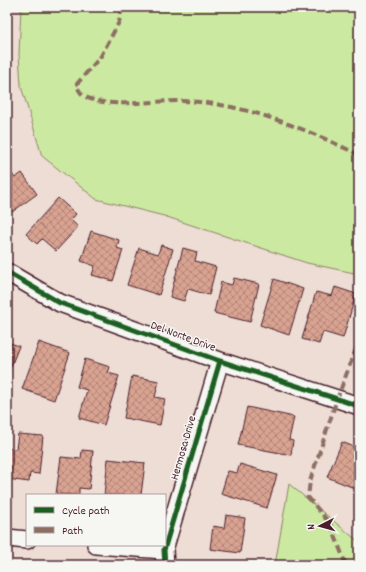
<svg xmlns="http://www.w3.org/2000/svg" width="366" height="572" font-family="Dekko,sans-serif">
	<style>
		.green { fill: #cce9a1; stroke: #8b8466 }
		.building { fill: url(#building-cross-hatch); stroke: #4a1f2b }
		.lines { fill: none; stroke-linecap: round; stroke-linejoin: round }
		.street-casing { stroke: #4a1f2b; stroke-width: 20 }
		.street { stroke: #f6f6f2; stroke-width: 17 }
		.quiet { stroke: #8d6e63; stroke-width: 4; stroke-dasharray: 8 4; stroke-linecap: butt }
		.cycleway-casing { stroke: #f6f6f2; stroke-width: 8 }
		.cycleway { stroke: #1b5e20; stroke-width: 5 }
		.labels { text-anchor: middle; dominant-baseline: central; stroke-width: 3; stroke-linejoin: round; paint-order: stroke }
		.street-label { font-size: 12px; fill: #4a1f2b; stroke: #f6f6f2 }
	</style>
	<defs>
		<pattern id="building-cross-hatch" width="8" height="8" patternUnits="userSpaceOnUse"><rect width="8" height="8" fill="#d9a391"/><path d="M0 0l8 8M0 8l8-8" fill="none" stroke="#b28477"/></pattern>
	</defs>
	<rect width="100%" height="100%" fill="#edddd5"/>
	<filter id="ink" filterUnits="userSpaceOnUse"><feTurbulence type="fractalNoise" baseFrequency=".025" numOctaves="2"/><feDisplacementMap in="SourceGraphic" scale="8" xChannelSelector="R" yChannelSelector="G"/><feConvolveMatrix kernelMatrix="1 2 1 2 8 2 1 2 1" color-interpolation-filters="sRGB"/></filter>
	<g filter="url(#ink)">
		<!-- green -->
		<path class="green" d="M21 7H359V274L307 263 164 216 96 199 42 156 21 86 19 54Z
			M289 484 359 542V565H275Z"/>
		<!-- building -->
		<path class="building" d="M9 170 15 178 22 173 37 194 12 212 7 204V171Z
			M58 198 76 214 71 220 78 227 56 251 42 239 37 244 26 234Z
			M91 231 119 240 117 248 123 250 113 281 92 275 95 266 81 261Z
			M161 245 173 249 159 295 127 285 139 248 158 254Z
			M183 248 197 252 195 261 216 267 209 295 188 289 184 301 170 297Z
			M234 278 259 284 250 322 214 313 221 282 232 285Z
			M274 279 303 289 289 335 260 325Z
			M335 287 356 294 343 338 323 332 319 344 302 339 316 292 332 296Z
			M7 342 19 346 8 374H7Z
			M39 342 70 353 54 400 22 389Z
			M85 359 110 367 108 373 119 376 104 425 79 418 87 390 77 387Z
			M132 376 159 381 155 397 165 399 160 425 124 418Z
			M247 407 294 417 289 440 293 441 291 455 238 445Z
			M18 434 43 436 39 474 30 473 29 482 7 479V448L16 449Z
			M342 442 359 449 357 455 359 456V490L327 477Z
			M82 450 93 451 89 489 79 488V495L56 494 61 457 81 459Z
			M108 459 145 463 141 495H104Z
			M240 464 277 475 267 508 221 494 228 471 237 473Z
			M226 515 245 518 240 553 210 549 213 526 224 528Z"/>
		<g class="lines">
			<!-- street casing -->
			<g class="street-casing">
				<path id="street" d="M7 272 60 303 220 361 359 406
					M7 538 27 540
					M96 545 164 550
					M165 565 164 550 220 361"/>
			</g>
			<!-- street -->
			<use href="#street" class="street"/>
			<!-- quiet -->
			<path class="quiet" d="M122 7 119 22 101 56 76 85C78 88 80 93 83 95 103 110 157 100 182 101 241 102 307 129 359 155
				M346 565 331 525 308 497 310 481 337 399 359 341"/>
			<!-- cycleway casing -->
			<g class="cycleway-casing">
				<path id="cycleway" d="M7 272 60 303 220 361 359 406
					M165 565 164 550 220 361"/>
			</g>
			<!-- cycleway -->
			<use href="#cycleway" class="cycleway"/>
		</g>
	</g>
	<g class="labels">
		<!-- street labels -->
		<g class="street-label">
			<text transform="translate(183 337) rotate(20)">Del Norte Drive</text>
			<text transform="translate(184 448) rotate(-74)">Hermosa Drive</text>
		</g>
	</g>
	<!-- margin -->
	<rect width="366" height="572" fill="none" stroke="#f6f6f2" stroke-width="24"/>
	<rect x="12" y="12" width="342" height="548" fill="none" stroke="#4a1f2b" stroke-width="1.5" filter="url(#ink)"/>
	<!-- legend -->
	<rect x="26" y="494" width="140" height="52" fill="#f6f6f2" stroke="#b1a0a2"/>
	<rect x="34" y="507" width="20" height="6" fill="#1b5e20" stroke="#b1a0a2"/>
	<text x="62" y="514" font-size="12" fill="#4a1f2b">Cycle path</text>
	<rect x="34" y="527" width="20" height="6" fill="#8d6e63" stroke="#b1a0a2"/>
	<text x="62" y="534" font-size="12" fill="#4a1f2b">Path</text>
	<!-- north arrow -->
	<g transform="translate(320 526) rotate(264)" stroke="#f6f6f2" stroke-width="3" paint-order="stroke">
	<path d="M0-3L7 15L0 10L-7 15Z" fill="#4a1f2b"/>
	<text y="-6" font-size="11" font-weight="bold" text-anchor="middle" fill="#4a1f2b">N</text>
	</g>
</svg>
